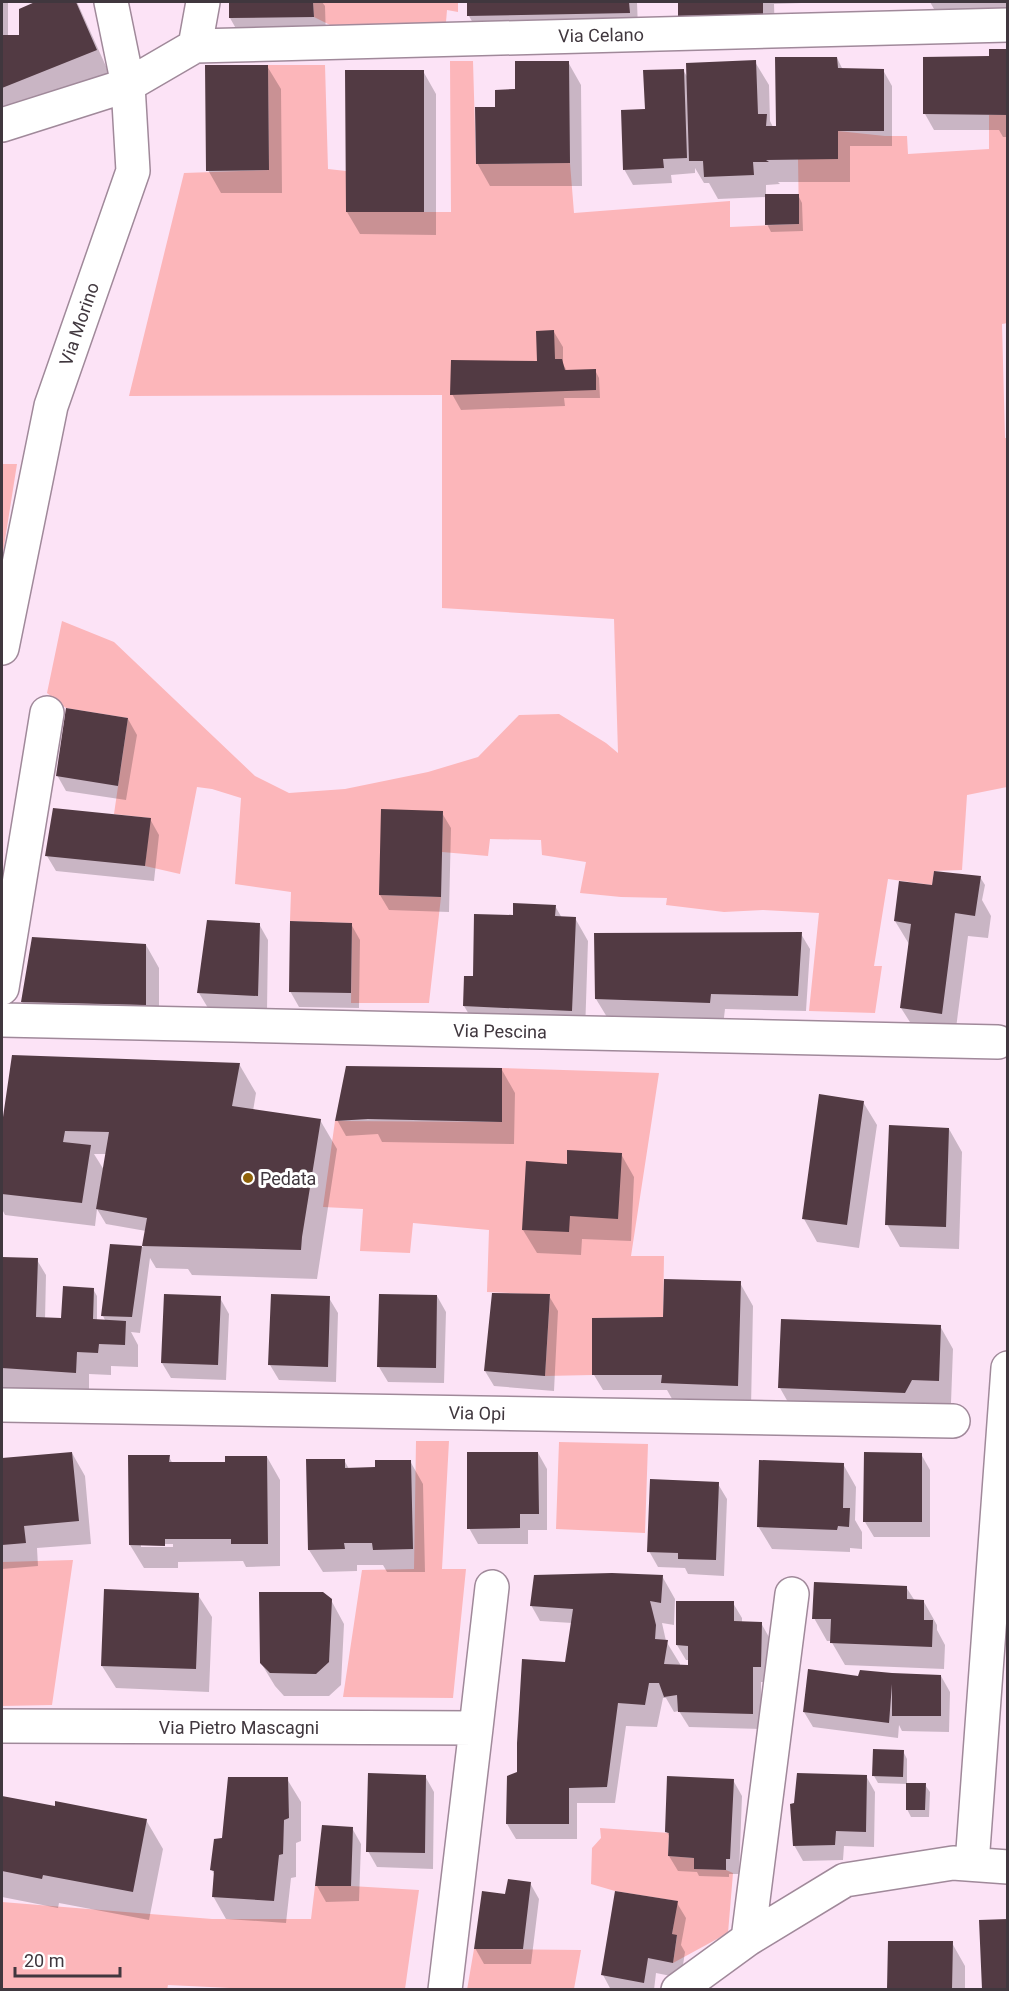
<svg xmlns="http://www.w3.org/2000/svg" width="1009" height="1991" font-family="Roboto,sans-serif">
	<style>
		.green { fill: #fcb6ba }
		.shadow { fill: #0003; fill-rule: evenodd }
		.building { fill: #523a43 }
		.lines { fill: none; stroke-linecap: round; stroke-linejoin: round }
		.minor-casing { stroke: #a0899a; stroke-width: 36 }
		.minor { stroke: #fff; stroke-width: 33 }
		.poi-dot { fill: #8f620a; stroke: #fff; stroke-width: 2 }
		.labels { text-anchor: middle; dominant-baseline: central; stroke-width: 6; stroke-linejoin: round; paint-order: stroke }
		.street-label { font-size: 18px; fill: #40373e; stroke: #fff }
		.poi-label { font-size: 18px; fill: #40373e; stroke: #fff; text-anchor: start }
	</style>
	<rect width="100%" height="100%" fill="#fce3f6"/>
	<!-- green -->
	<path class="green" d="M313 2H458V12L447 10 446 22 334 27 314 17Z
		M450 61H473L476 164 570 163 574 213 730 201V227L799 224 798 159H838V131L885 136H907L908 154 989 149V115H1007L1008 323 1002 324 1005 438H1008L1007 787 967 795 962 870 934 871 932 885 888 879 874 966H882L875 1013 809 1011 819 913 763 910 724 912 666 905 667 898 621 897 580 893 586 862 542 855 541 840 490 839 488 856 442 852 443 811 379 895 441 897 429 1003H351L352 923 290 921 291 892 235 884 241 798 212 789 197 787 180 874 145 866 150 818 114 814 128 718 66 708 47 693 62 621 114 642 255 776 289 793 345 789 428 772 478 757 519 715 559 714 606 743 618 753 614 619 442 608V395L129 396 184 173 269 170 268 65H325L328 169 346 171V212H451Z
		M2 464H17L2 559Z
		M502 1068 659 1073 631 1256H664L663 1317 592 1318V1375L545 1376 550 1295 487 1292 489 1230 413 1223 410 1253 360 1251 363 1209 323 1207 335 1121 501 1122Z
		M416 1441H449L442 1569H466L453 1698 343 1697 362 1570 414 1569Z
		M559 1442 648 1444 645 1533 556 1529Z
		M73 1560 52 1705 2 1706V1562Z
		M600 1828 669 1833 668 1856 694 1858V1869L726 1870 733 1873 728 1933 673 1963 677 1936 672 1934 677 1901 615 1891 591 1884 592 1848 601 1838Z
		M315 1886H351L419 1890 405 1989 270 1990 168 1985 167 1990 2 1989V1902L212 1919H311Z
		M474 1949 581 1950 574 1989 467 1990Z"/>
	<!-- shadow -->
	<path class="shadow" d="M2 2H8V37H21L20 10 39 2H77L109 73 11 112H2Z
		M231 2H322L325 6 326 39 243 41 230 18Z
		M468 2H637L638 29 482 39 469 16Z
		M679 2H830L774 4 775 37 693 38 680 16Z
		M930 2H1008V13L938 16Z
		M1008 51V137H1003L999 130H934L925 114V58H988Z
		M837 58 843 70H883L892 86V146H850V182H778L780 184 766 185V196L798 195 802 203 803 231 771 232 767 224 766 197 718 199 709 183H704L695 168V173L671 175 672 183 633 185 624 169 646 111 683 70 688 78 755 62 769 85 770 121 773 127H777Z
		M568 62 581 85 582 186H490L477 163 497 108 517 91Z
		M267 66 281 89 282 193H221L208 170Z
		M423 71 436 94V235L360 234 347 212Z
		M554 332 563 347V364L567 371 595 370 599 378 600 398H564L565 406 461 410 452 394 539 362Z
		M128 719 137 735 126 800 66 791 57 775Z
		M442 813 451 828 449 912 389 910 380 895Z
		M150 819 159 835 154 881 56 871 47 856Z
		M980 877 985 885 982 900 991 916 988 938 968 936 955 1036 915 1030 901 1008 909 944 895 921Z
		M555 906 562 918H575L588 941 585 1033 473 1021 464 1006 474 978 514 917Z
		M259 924 268 940 267 1011 208 1008 199 993Z
		M351 924 360 940 359 1008 299 1007 290 991Z
		M801 934 810 949 806 1011 725 1009 723 1026 610 1022 596 999Z
		M34 938 146 945 159 968V1028L35 1025 22 1002Z
		M14 1057 239 1064 256 1093 253 1111 320 1120 337 1149 317 1279 192 1275 188 1269 156 1268 150 1258 140 1333 131 1332 138 1345V1367L111 1366V1375L89 1374V1395L2 1389V1259L37 1260 46 1275 45 1320H64L93 1289 97 1296V1322H106L103 1316 111 1245 143 1247 146 1231 106 1224 97 1209 95 1226 5 1215 2 1209V1133ZM94 1154H107L104 1170Z
		M502 1070 515 1093 514 1144 382 1142 378 1134 346 1136 337 1120Z
		M863 1102 877 1125 859 1248 817 1242 804 1219Z
		M949 1129 962 1152 959 1249 900 1247 887 1224Z
		M621 1154 634 1177 631 1241 582 1239 581 1255 537 1253 523 1230 568 1165Z
		M740 1283 753 1306 751 1408 676 1406 667 1390H603L594 1375 662 1319Z
		M437 1296 446 1312 444 1383 388 1382 379 1367Z
		M549 1296 558 1311 554 1391 494 1386 485 1371Z
		M220 1298 229 1314 226 1380 171 1378 162 1363Z
		M329 1298 338 1313 336 1382 279 1380 270 1365Z
		M940 1326 953 1349 951 1403H925L918 1416 793 1411 780 1388Z
		M72 1453 85 1476 91 1544 37 1548 38 1566 2 1569V1459Z
		M538 1453 547 1469V1530H528V1544H478L469 1528Z
		M921 1454 930 1470V1537H874L865 1522Z
		M130 1456 169 1457 173 1464H226L267 1457 280 1480V1566L246 1567 243 1561 178 1562V1568H144L130 1545ZM141 1544H173V1547H141Z
		M344 1460 349 1469 376 1468 410 1461 423 1484 425 1572H387L383 1565H357V1571L323 1572 309 1550Z
		M843 1464 856 1487 855 1520 862 1532V1549L850 1548V1552L772 1549 758 1526Z
		M718 1484 727 1499 724 1576 688 1574 685 1568 658 1567 649 1551Z
		M662 1576 675 1599 674 1625 662 1623 666 1641 680 1664V1667H689L690 1660H686L677 1645 733 1603 742 1618V1623H761L770 1639V1682H761V1729L689 1727 679 1711 674 1712 666 1698H663L657 1727 626 1726 615 1803H577V1839H516L507 1824 519 1773 568 1663 572 1623 540 1621 531 1605Z
		M906 1587 915 1601 924 1602 937 1625V1630L945 1645 944 1669 845 1665 831 1641H827L814 1618Z
		M198 1595 212 1617 209 1692 116 1688 102 1666Z
		M331 1600 344 1624 341 1685 329 1696H284L275 1686 261 1663Z
		M941 1676 950 1692 949 1732 902 1731 899 1725 898 1738 813 1727 804 1712 860 1678Z
		M903 1751 907 1759V1784L878 1783 874 1776Z
		M425 1776 434 1792 433 1869 377 1867 368 1851Z
		M866 1776 875 1792 874 1847 844 1846 843 1860 803 1861 794 1845Z
		M287 1779 301 1802V1841L296 1843V1877L291 1878 286 1923 226 1919 213 1896 215 1876 212 1870 223 1840Z
		M733 1780 742 1796 739 1874H729V1877L699 1876 697 1872 678 1871 669 1856 670 1838 667 1832Z
		M925 1785 930 1792 929 1817H911L907 1809Z
		M2 1797 56 1808 146 1820 163 1849 149 1920 59 1903 58 1908 2 1897Z
		M323 1827 352 1828 361 1844 359 1901 326 1902 317 1886Z
		M530 1883 539 1899 531 1964H484L475 1948 507 1895Z
		M677 1903 686 1918 681 1945 685 1952 681 1978 656 1973 654 1990H611L603 1975Z
		M889 1943H952L965 1966V1990H889Z"/>
	<!-- building -->
	<path class="building" d="M35 2H76L97 50 2 88V35H19V9Z
		M229 2H313L314 17 229 18Z
		M467 2H629L630 13 467 16Z
		M678 2H763V14L678 16Z
		M989 49H1008V115L923 114V57L989 56Z
		M775 57H837L838 68 884 69V131H838V159L766 160 769 162H753L754 175 704 177 703 161H689L686 63 756 60 758 114H767L766 126H776Z
		M515 61H569L570 163 476 164 475 107H495V90L515 89Z
		M205 65H268L269 170 206 171Z
		M684 69 687 158 663 159 664 168 623 170 621 110 645 109 643 70Z
		M345 70H424V212H346Z
		M765 194H799V224L765 225Z
		M554 330 555 359H562L565 370 596 369V390L450 395 451 360 537 361 536 331Z
		M66 708 128 718 118 786 56 776Z
		M53 808 151 818 145 866 45 856Z
		M381 809 443 811 441 897 379 895Z
		M934 871 981 876 975 916 955 913 942 1014 900 1008 911 924 894 921 899 881 932 885Z
		M513 903 556 905 555 916 576 917 572 1011 463 1006 464 976H473L474 914 513 915Z
		M207 920 260 923 258 996 197 993Z
		M290 921 352 923 351 993 289 992Z
		M802 932 798 996 711 994 710 1003 595 999 594 933Z
		M32 937 146 944V1005L21 1002Z
		M12 1055 240 1063 232 1106 321 1119 302 1237 301 1250 142 1246 132 1317 101 1316 110 1244 142 1246 147 1218 96 1209 109 1132 65 1131 63 1142 91 1145 82 1203 2 1194V1124Z
		M346 1066 502 1068V1122L368 1119 335 1121Z
		M819 1094 864 1101 847 1225 802 1219Z
		M889 1125 949 1128 946 1227 885 1225Z
		M567 1150 622 1153 618 1219 570 1216 569 1232 522 1230 526 1161 567 1164Z
		M2 1257 38 1258 36 1317 61 1318 63 1286 94 1288 93 1319 126 1321 125 1345 99 1344 98 1353 77 1352 76 1373 2 1368Z
		M664 1279 741 1281 738 1386 661 1383 662 1375H592V1318L663 1317Z
		M492 1293 550 1294 545 1376 484 1371Z
		M164 1294 221 1296 218 1365 161 1363Z
		M271 1294 330 1296 328 1367 268 1365Z
		M379 1294 437 1295 436 1368 377 1367Z
		M781 1319 941 1325 939 1381 912 1380 905 1393 778 1388Z
		M72 1452 79 1521 24 1526 26 1543 2 1545V1458Z
		M467 1452H538L539 1514H520V1528L467 1529Z
		M864 1452 922 1453V1522H863Z
		M128 1455H170L169 1462H225V1456H267L268 1544H231V1539H165V1546L129 1545Z
		M306 1459H345V1468L375 1467V1460H411L413 1549 373 1550 372 1543H344L345 1549 308 1550Z
		M759 1460 844 1463 843 1508H850L849 1527 838 1526 837 1530 757 1527Z
		M650 1479 719 1482 716 1560 678 1559V1553L647 1552Z
		M612 1573 663 1575 661 1603 650 1601 656 1625 655 1639 668 1640 664 1664 688 1665V1646L676 1645V1601H734V1621L762 1622 761 1667H753V1714L678 1712 677 1695 664 1697 659 1683H649L645 1705 618 1703 607 1787 569 1788V1824H506L507 1776 517 1772V1743L522 1659 565 1662 573 1609 530 1606 534 1575Z
		M814 1582 907 1586V1599L924 1600V1620H933L932 1647 830 1643 831 1619H812Z
		M104 1589 199 1593 196 1669 101 1666Z
		M259 1592H323L332 1599 329 1662 316 1674 270 1673 260 1663Z
		M808 1669 858 1676 860 1670 892 1673 941 1675V1716H892V1684L889 1723 803 1712Z
		M873 1749 904 1750 903 1777 872 1776Z
		M368 1773 426 1775 425 1853 366 1852Z
		M797 1773 867 1775 866 1832 836 1831 835 1845 793 1846 790 1804 794 1803Z
		M667 1776 734 1779 730 1859H726V1870L694 1869V1858L668 1856 669 1833 665 1832Z
		M228 1777H288L289 1818 284 1820 283 1854 279 1855 274 1901 212 1897 214 1871 210 1870 214 1839 222 1838Z
		M906 1783H926L925 1810H906Z
		M2 1796 55 1806V1801L147 1819 133 1892 43 1875 42 1879 2 1871Z
		M322 1825 353 1827 351 1886H315Z
		M508 1879 531 1882 523 1949H474L482 1891 505 1894Z
		M615 1891 678 1901 672 1934 677 1935 673 1963 648 1958 644 1983 601 1975Z
		M1008 1919V1989H982L979 1920Z
		M888 1941H953L952 1989H887Z"/>
	<g class="lines">
		<!-- minor casing -->
		<g class="minor-casing">
			<path id="minor" d="M195 46 1008 25
				M2 125 128 85 195 46 203 2
				M2 648 51 406 133 171 128 85 111 2
				M2 988 47 713
				M2 1020 998 1042
				M2 1405 953 1421
				M2 1726 476 1728 445 1990
				M476 1728 492 1587
				M972 1864 1008 1368
				M748 1939 792 1594
				M678 1990 748 1939 845 1880 953 1863 1008 1867"/>
		</g>
		<!-- minor -->
		<use href="#minor" class="minor"/>
	</g>
	<!-- markers -->
	<circle class="poi-dot" cx="248" cy="1178" r="6"/>
	<g class="labels">
		<!-- street labels -->
		<g class="street-label">
			<text transform="translate(601 35) rotate(-1)">Via Celano</text>
			<text transform="translate(79 324) rotate(-71)">Via Morino</text>
			<text transform="translate(500 1031) rotate(1)">Via Pescina</text>
			<text transform="translate(477 1413) rotate(1)">Via Opi</text>
			<text x="239" y="1727">Via Pietro Mascagni</text>
		</g>
		<!-- poi labels -->
		<g class="poi-label">
			<text x="260" y="1178">Pedata</text>
		</g>
	</g>
	<!-- border -->
	<rect width="1009" height="1991" fill="none" stroke="#40373e" stroke-width="6"/>
	<!-- scale -->
	<path d="M15 1967v9h105v-9" fill="none" stroke="#40373e" stroke-width="3"/>
	<text x="24" y="1967" font-size="18" fill="#40373e" stroke="#ffffff" stroke-width="4.5" paint-order="stroke">20 m</text>
</svg>
